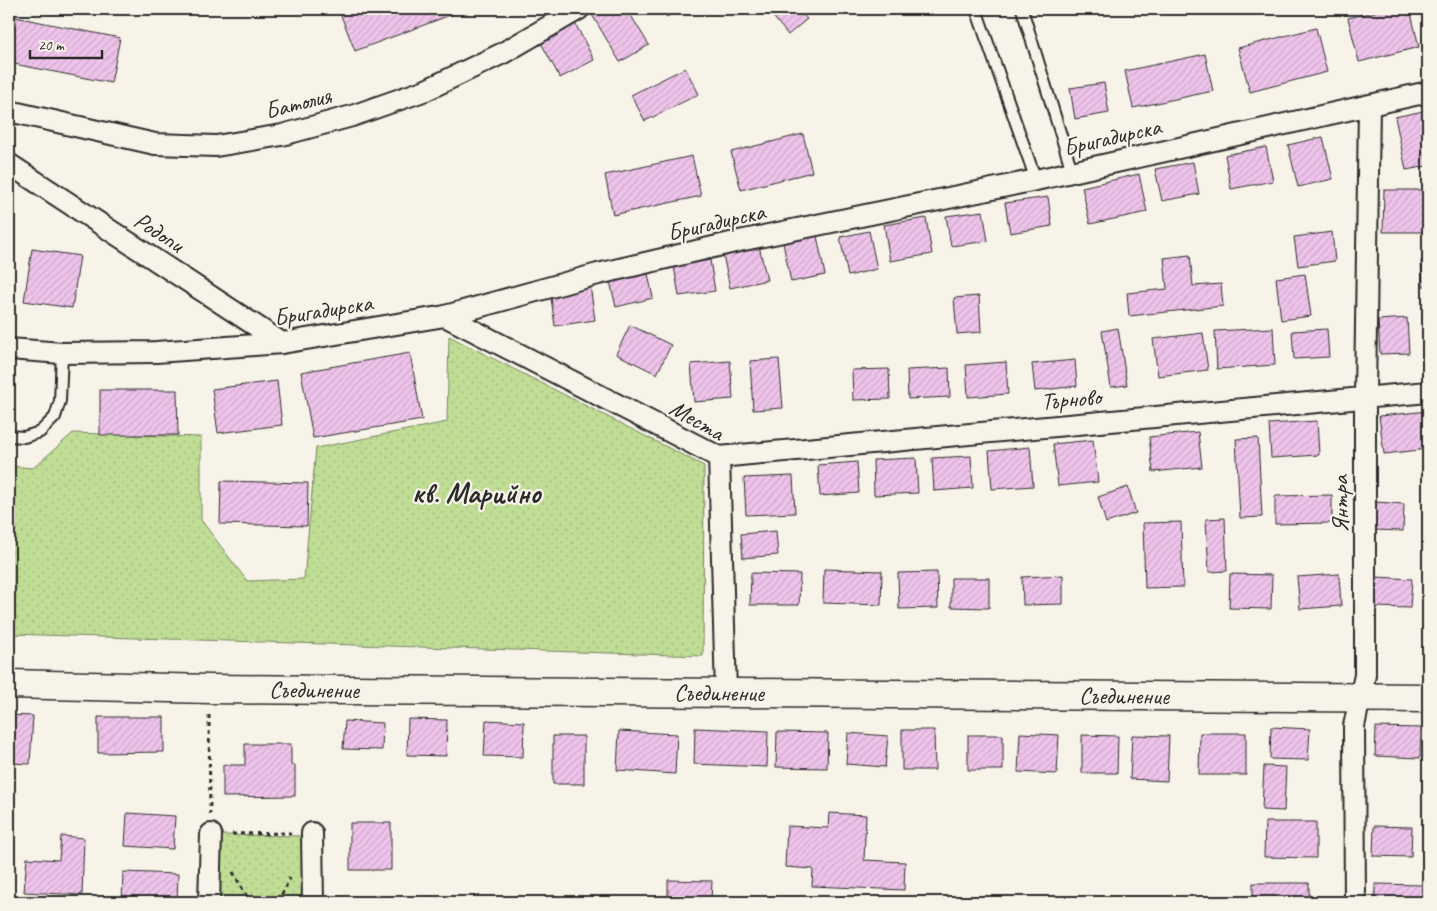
<svg xmlns="http://www.w3.org/2000/svg" width="1437" height="911" font-family="Caveat,sans-serif">
	<style>
		.park { fill: url(#park-dots); stroke: #758460 }
		.building { fill: url(#building-hatch); stroke: #2b2b2b }
		.lines { fill: none; stroke-linecap: round; stroke-linejoin: round }
		.lane-casing { stroke: #2b2b2b; stroke-width: 14 }
		.street-casing { stroke: #2b2b2b; stroke-width: 24 }
		.secondary-casing { stroke: #2b2b2b; stroke-width: 31 }
		.path { stroke: #2b2b2b; stroke-width: 3; stroke-dasharray: 4 4; stroke-linecap: butt }
		.lane { stroke: #f7f3e8; stroke-width: 10 }
		.street { stroke: #f7f3e8; stroke-width: 20 }
		.secondary { stroke: #f7f3e8; stroke-width: 28 }
		.labels { text-anchor: middle; dominant-baseline: central; stroke-width: 4.5; stroke-linejoin: round; paint-order: stroke }
		.street-label { font-size: 24px; fill: #2b2b2b; stroke: #f7f3e8 }
		.district-label { font-size: 29px; font-weight: bold; fill: #2b2b2b; stroke: #f7f3e8 }
	</style>
	<defs>
		<pattern id="park-dots" width="8" height="8" patternUnits="userSpaceOnUse" patternTransform="scale(1.25)"><rect width="8" height="8" fill="#bfdd95"/><path d="M2 2h.1M6 6h.1" fill="none" stroke="#a4be81" stroke-width="1.8" stroke-linecap="round"/></pattern>
		<pattern id="building-hatch" width="6" height="6" patternUnits="userSpaceOnUse" patternTransform="scale(1.25)"><rect width="6" height="6" fill="#efc4eb"/><path d="M-1 1l2-2M0 6l6-6M5 7l2-2" fill="none" stroke="#cda9ca"/></pattern>
	</defs>
	<rect width="100%" height="100%" fill="#f7f3e8"/>
	<filter id="ink" filterUnits="userSpaceOnUse"><feTurbulence type="fractalNoise" baseFrequency=".02" numOctaves="2"/><feDisplacementMap in="SourceGraphic" scale="10" xChannelSelector="R" yChannelSelector="G"/><feConvolveMatrix kernelMatrix="1 2 1 2 8 2 1 2 1" color-interpolation-filters="sRGB"/></filter>
	<g filter="url(#ink)">
		<!-- park -->
		<path class="park" d="M449 336 704 466 703 656 9 634V466L33 468 73 433 201 437V520L247 581 304 579 316 448 447 422Z
			M210 835 314 836 312 902H210Z"/>
		<!-- building -->
		<path class="building" d="M350 9H460L461 11 355 51 340 13Z
			M598 9H627L649 45 620 62 591 13Z
			M661 9H679L667 17Z
			M767 9H798L807 19 788 35Z
			M1386 9H1410L1419 47 1359 62 1348 18Z
			M10 16 120 38 111 83 9 63Z
			M575 23 594 60 560 78 540 41Z
			M1316 28 1327 72 1250 92 1238 48Z
			M1205 54 1213 91 1133 108 1125 71Z
			M685 68 699 94 645 121 631 95Z
			M1104 83 1109 113 1075 119 1070 88Z
			M1428 110V166L1406 170 1395 117Z
			M803 134 812 172 741 190 731 152Z
			M1323 137 1333 179 1298 187 1288 145Z
			M1266 147 1273 181 1231 189 1225 155Z
			M692 156 701 196 613 215 605 175Z
			M1193 162 1199 194 1162 201 1155 169Z
			M1139 174 1147 212 1090 224 1082 187Z
			M1384 190H1428V232H1383Z
			M1048 197 1052 226 1010 233 1005 203Z
			M983 211 988 241 951 246 946 216Z
			M926 218 932 254 890 261 884 225Z
			M869 231 877 269 848 276 840 237Z
			M1332 232 1335 261 1298 266 1294 237Z
			M817 236 825 275 791 282 783 243Z
			M758 242 767 280 730 288 722 250Z
			M32 249 80 256 72 308 24 301Z
			M1190 255 1193 286 1221 284 1223 306 1129 316 1127 293 1167 289 1164 258Z
			M710 260 715 291 679 296 674 266Z
			M1428 260V286H1423L1421 261Z
			M647 269 653 298 616 307 609 277Z
			M1305 274 1311 316 1281 320 1276 278Z
			M590 285 595 320 555 326 550 291Z
			M979 296 981 332 957 334 954 298Z
			M1407 318 1409 353 1380 354 1378 320Z
			M630 325 671 345 657 374 616 354Z
			M1118 328 1127 385 1111 387 1102 331Z
			M1273 328 1275 365 1217 369 1215 331Z
			M1327 329 1329 357 1294 359 1292 331Z
			M1203 333 1208 370 1158 376 1153 339Z
			M410 353 422 420 313 438 301 372Z
			M779 359 783 408 753 410 750 361Z
			M1075 360 1077 386 1035 391 1032 364Z
			M730 361 733 399 694 402 691 364Z
			M1006 362 1008 394 968 397 966 365Z
			M949 368 950 397 908 399 907 370Z
			M889 369 890 399 853 400 852 370Z
			M277 381 282 425 218 433 212 389Z
			M100 390H177L178 435H100Z
			M1428 411V449L1384 454 1379 416Z
			M1317 421 1319 455 1271 458 1269 424Z
			M1198 432 1202 467 1153 472 1149 437Z
			M1258 438 1262 517 1240 518 1236 439Z
			M1093 440 1098 482 1058 486 1053 444Z
			M1030 447 1033 486 992 489 989 451Z
			M971 456 973 488 934 491 932 458Z
			M916 458 918 493 874 495 873 460Z
			M857 462 859 493 820 496 818 465Z
			M793 476 795 513 746 515 744 478Z
			M221 481 308 483 307 526 220 524Z
			M1128 487 1136 513 1106 523 1098 497Z
			M1332 495V523L1275 524V496Z
			M1376 502 1404 504 1403 531 1374 530Z
			M1225 518 1227 571 1209 572 1206 519Z
			M1181 522 1183 587 1145 588 1143 523Z
			M776 531 778 555 743 558 741 534Z
			M824 569 882 571 881 605 823 603Z
			M937 572 938 608 899 609 898 573Z
			M751 573 800 574 799 605H750Z
			M1230 574 1272 575 1271 609 1229 608Z
			M1339 574 1341 606 1300 609 1297 577Z
			M1063 575V604L1023 605 1022 577Z
			M1376 577 1412 579 1410 608 1374 607Z
			M1425 577H1428V607L1425 608Z
			M951 578H989V608L951 607Z
			M9 715 33 716 30 764 9 763Z
			M98 717H164V752L98 753Z
			M408 719 447 720 446 756 407 755Z
			M486 720 524 722 523 757 484 756Z
			M345 721 383 723 382 750 343 749Z
			M1271 727 1310 729 1308 760 1270 759Z
			M1376 727 1421 728 1420 758 1375 756Z
			M695 728 768 731 767 767 694 764Z
			M902 730H934L935 770H902Z
			M619 731 677 734 675 774 617 770Z
			M777 732 828 733 827 768 776 767Z
			M848 733 888 736 885 767 846 764Z
			M1020 733 1059 735 1057 774 1018 772Z
			M1200 733H1246V775H1199Z
			M968 735H1003V770H968Z
			M1082 735 1118 736 1117 773H1082Z
			M1132 735 1169 736 1167 781 1130 779Z
			M553 736H584V784H553Z
			M245 744H291V765H295V796L223 797V765H245Z
			M1264 766 1286 767 1284 811 1262 810Z
			M127 813 175 816 173 849 125 846Z
			M829 813 866 815 864 860 905 862 904 890 812 886 813 869 785 867 787 826 828 828Z
			M1265 822H1316V858L1264 857Z
			M350 823H391V870H350Z
			M1374 826 1412 827 1411 857 1373 856Z
			M61 836 84 838 82 895 24 892 27 858 59 860Z
			M9 858H11L10 888H9Z
			M123 872 178 874 177 902H122Z
			M668 880 712 881 711 902H668Z
			M1253 883H1309V902H1253Z
			M1375 884 1424 885V902H1375Z"/>
		<g class="lines">
			<!-- lane casing -->
			<g class="lane-casing">
				<path id="lane" d="M976 9 1036 180
					M1022 9 1072 171
					M9 436 24 437 40 432 55 417 60 401 62 353"/>
			</g>
			<!-- street casing -->
			<g class="street-casing">
				<path id="street" d="M9 111 155 144 216 146 282 135 352 116 426 90 503 53 579 9
					M9 164 282 343
					M445 316 719 457 726 693
					M9 349 62 353 156 352 282 343 445 316 598 274 739 241 1036 180 1428 92
					M719 457 1428 392
					M312 833 313 902
					M209 902 211 834
					M1355 902 1354 726 1365 675V397L1369 105"/>
			</g>
			<!-- secondary casing -->
			<g class="secondary-casing">
				<g id="secondary">
					<path id="s1" d="M9 684 209 689 1428 698"/>
				</g>
			</g>
			<!-- path -->
			<path class="path" d="M209 715 210 814
				M232 834 291 833
				M233 872 250 902
				M278 902 290 878"/>
			<!-- lane -->
			<use href="#lane" class="lane"/>
			<!-- street -->
			<use href="#street" class="street"/>
			<!-- secondary -->
			<use href="#secondary" class="secondary"/>
		</g>
	</g>
	<g class="labels">
		<!-- street labels -->
		<g class="street-label">
			<text transform="translate(298 103) rotate(-14)">Батолия</text>
			<text transform="translate(1112 137) rotate(-13)">Бригадирска</text>
			<text transform="translate(716 222) rotate(-13)">Бригадирска</text>
			<text transform="translate(159 232) rotate(33)">Родопи</text>
			<text transform="translate(323 310) rotate(-9)">Бригадирска</text>
			<text transform="translate(1071 399) rotate(-5)">Търново</text>
			<text transform="translate(697 420) rotate(30)">Места</text>
			<text transform="translate(1340 504) rotate(-90)">Янтра</text>
			<text stroke="none"><textPath href="#s1" startOffset="305">Съединение</textPath></text>
			<text stroke="none"><textPath href="#s1" startOffset="710">Съединение</textPath></text>
			<text stroke="none"><textPath href="#s1" startOffset="1115">Съединение</textPath></text>
		</g>
		<!-- district labels -->
		<g class="district-label">
			<text x="476" y="493">кв. Марийно</text>
		</g>
	</g>
	<!-- margin -->
	<rect width="1437" height="911" fill="none" stroke="#f7f3e8" stroke-width="30"/>
	<rect x="15" y="15" width="1407" height="881" fill="none" stroke="#2b2b2b" stroke-width="2" filter="url(#ink)"/>
	<!-- scale -->
	<path d="M30 50v8h72v-8" fill="none" stroke="#2b2b2b" stroke-width="2.5"/>
	<text x="38" y="50" font-size="15" fill="#2b2b2b" stroke="#f7f3e8" stroke-width="4" paint-order="stroke">20 m</text>
</svg>
